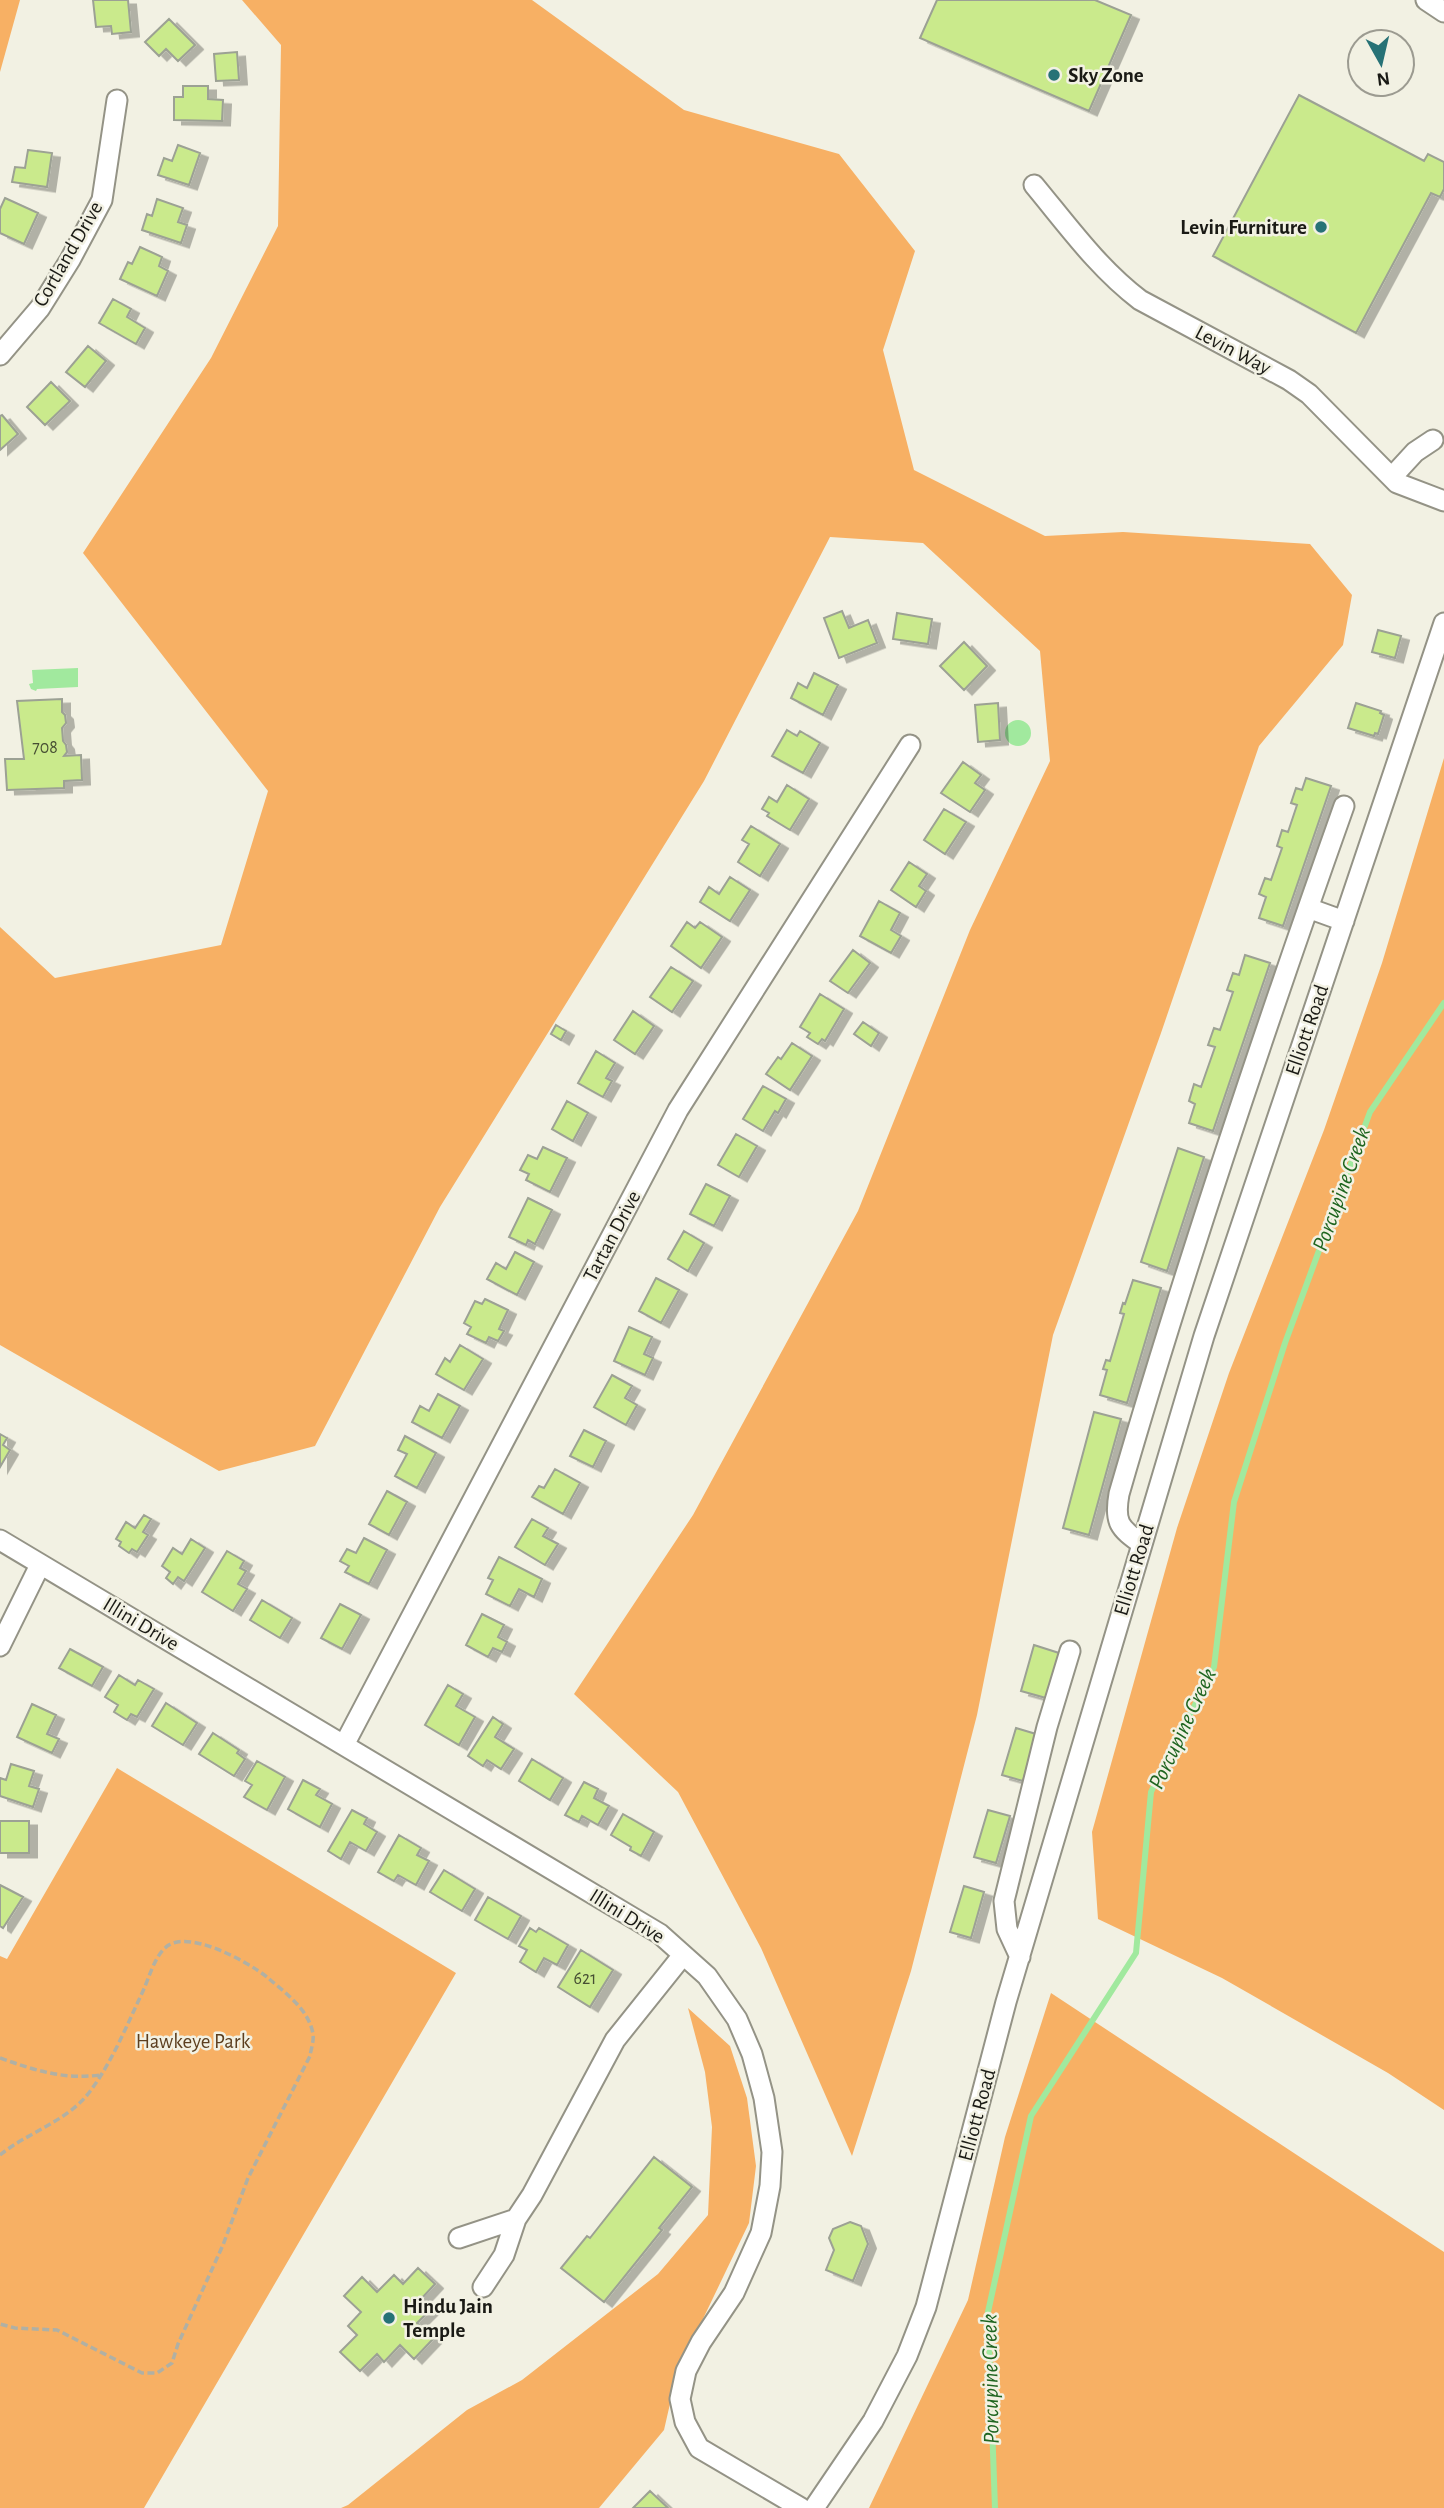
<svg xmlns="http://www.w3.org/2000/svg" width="1444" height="2508" font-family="'Alegreya Sans',sans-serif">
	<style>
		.forest { fill: #f7b064 }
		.water { fill: #a1e99e }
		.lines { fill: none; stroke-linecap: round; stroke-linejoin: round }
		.stream { stroke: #a1e99e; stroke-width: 6 }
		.building { fill: #caea8c; stroke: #9ca194; stroke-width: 2; filter: url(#shadow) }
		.minor-casing { stroke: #949386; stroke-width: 23 }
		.path { stroke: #b0b0a4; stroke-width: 3.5; stroke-dasharray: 7 3.5; stroke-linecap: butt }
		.minor { stroke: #fff; stroke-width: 19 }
		.poi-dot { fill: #277276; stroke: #f2f1e3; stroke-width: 2.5 }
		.labels { text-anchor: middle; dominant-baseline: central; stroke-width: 5; stroke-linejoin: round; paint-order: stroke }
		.number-label { font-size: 18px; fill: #464e33 }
		.poi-label { font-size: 21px; font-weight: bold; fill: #1a1a15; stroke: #f2f1e3; text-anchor: start }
		.street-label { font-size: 21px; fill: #1a1a15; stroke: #f2f1e3 }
		.park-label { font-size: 21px; fill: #5c3f1f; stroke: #f2f1e3 }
		.water-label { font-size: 23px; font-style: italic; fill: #1f6520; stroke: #f2f1e3 }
	</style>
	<defs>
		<filter id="shadow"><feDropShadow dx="8" dy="4.5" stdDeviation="0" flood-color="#0004"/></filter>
	</defs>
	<rect width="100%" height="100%" fill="#f2f1e3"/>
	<!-- forest -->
	<path class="forest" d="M0 0H20L0 72Z
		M242 0H532L684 110 839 154 915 251 883 350 914 470 1045 536 1123 532 1310 544 1352 595 1343 645 1259 746 1161 1033 1053 1335 977 1715 911 1971 852 2156 761 1948 678 1792 574 1694 693 1515 858 1211 970 930 1050 761 1040 651 923 543 830 537 704 781 440 1207 315 1446 219 1471 0 1345V927L55 978 221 945 268 791 83 553 211 358 278 226 281 45Z
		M1444 758V2110L1388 2073 1222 1978 1098 1919 1092 1832 1177 1528 1229 1373 1324 1130 1382 963Z
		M117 1768 456 1973 144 2508H0V1956L7 1959Z
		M1051 1993 1444 2252V2508H869L968 2300 1005 2137Z
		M688 2008 730 2046 747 2098 756 2166 749 2223 677 2373 664 2430 599 2508H341L348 2505 467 2410 522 2380 658 2274 708 2215 712 2127 705 2072Z"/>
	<!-- water -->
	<path class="water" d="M78 668V687L37 689 36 691 31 689 29 684 33 683 32 670Z
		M1005 733a13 13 0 1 1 26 0a13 13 0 1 1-26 0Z"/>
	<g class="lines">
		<!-- stream -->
		<path class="stream" d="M995 2508 988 2312 1031 2116 1136 1953 1151 1792 1214 1667 1234 1502 1285 1343 1370 1112 1444 1003"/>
	</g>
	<!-- building -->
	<path class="building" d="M93 0H128L131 32 112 34 111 26 96 27Z
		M937 0H1095L1131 15 1089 111 920 38Z
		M169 19 195 45 178 61 166 49 159 56 145 42Z
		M237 52 239 80 216 81 214 54Z
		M183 86H208V99L223 100 222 121 174 120V97H183Z
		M1299 95 1424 161 1428 154 1444 162V189L1440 197 1431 193 1356 333 1213 256Z
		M178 145 200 153 189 185 158 175 164 158 172 161Z
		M28 150 52 153 47 187 12 182 15 167 25 168Z
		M5 198 38 213 24 244 0 233V209Z
		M157 199 183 208 178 222 187 225 181 243 142 230 147 214 152 216Z
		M140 247 162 257 159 266 168 271 157 296 120 279 128 262 132 264Z
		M113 299 131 309 127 317 145 328 136 344 99 323Z
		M88 346 106 361 85 387 66 372Z
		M51 382 70 401 45 425 27 407Z
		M2 415 18 434 0 450V416Z
		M842 611 849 628 868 620 877 643 839 658 824 618Z
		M897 613 932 619 928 644 893 639Z
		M1378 630 1401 636 1395 658 1372 652Z
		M964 642 987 666 964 690 940 666Z
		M814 673 838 685 823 715 791 698 798 683 807 688Z
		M62 699V712L65 715 66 723 62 728 63 741 66 745 67 752 64 756 81 755 82 780 64 781V788L7 790 5 759H24L17 701Z
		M998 703 1000 740 978 742 975 705Z
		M1356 703 1381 711 1380 713 1384 715 1378 734 1375 733 1374 736 1348 728Z
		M787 730 797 736 800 731 820 743 803 773 772 756Z
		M963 762 981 775 975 783 985 790 970 812 941 793Z
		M1306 778 1331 786 1283 926 1259 918 1266 897 1259 894 1265 878 1271 880 1282 848 1277 846 1282 830 1288 832 1297 805 1291 803 1296 788 1302 790Z
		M787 785 809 799 790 830 767 816 769 813 762 809 769 797 777 802Z
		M944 809 966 822 945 854 924 840Z
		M751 826 780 844 760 876 738 862 749 844 742 840Z
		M909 862 927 874 919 886 926 891 916 907 891 890Z
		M730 877 750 890 730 921 700 902 709 887 719 894Z
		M879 901 900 913 891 930 901 936 891 953 860 936Z
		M687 922 695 928 700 922 722 937 701 968 671 946Z
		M853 950 870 963 848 993 830 981Z
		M1245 955 1270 963 1213 1131 1189 1123 1195 1104 1189 1101 1194 1084 1201 1087 1215 1047 1208 1045 1214 1028 1220 1030 1233 992 1227 990 1233 973 1239 975Z
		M671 967 693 981 672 1012 650 997Z
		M820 994 844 1009 825 1041 822 1039 818 1044 807 1037 810 1033 800 1027Z
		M633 1011 654 1026 635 1054 614 1040Z
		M863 1022 879 1033 871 1046 854 1034Z
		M556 1025 566 1031 561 1040 551 1034Z
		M792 1043 812 1056 790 1090 766 1074 778 1057 781 1059Z
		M596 1051 615 1063 606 1078 612 1081 603 1097 578 1083Z
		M763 1086 786 1099 778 1113 775 1111 763 1131 743 1119Z
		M567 1101 588 1113 573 1141 552 1129Z
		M736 1134 757 1146 739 1177 718 1165Z
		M543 1147 567 1158 550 1192 526 1180 529 1174 520 1170 528 1155 537 1159Z
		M1178 1148 1204 1157 1167 1271 1141 1262Z
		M706 1184 730 1196 714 1226 690 1214Z
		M528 1198 552 1210 535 1244 528 1240 526 1245 509 1237Z
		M684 1231 704 1243 688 1271 668 1259Z
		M515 1252 534 1262 517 1295 487 1279 496 1263 506 1269Z
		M656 1278 679 1290 661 1323 639 1311Z
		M1133 1280 1161 1288 1127 1403 1100 1395 1107 1370 1103 1369 1106 1360 1110 1361 1124 1314 1120 1313 1123 1303 1125 1304Z
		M485 1299 508 1310 499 1329 504 1331 498 1341 489 1337 486 1343 467 1334 471 1327 464 1323 475 1301 482 1304Z
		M629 1327 652 1337 644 1354 653 1358 645 1375 614 1361Z
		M460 1345 483 1359 464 1390 436 1374 445 1358 450 1362Z
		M612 1375 632 1386 625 1398 637 1405 626 1425 594 1407Z
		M438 1394 460 1406 442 1438 412 1422 420 1406 429 1411Z
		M1094 1412 1121 1419 1089 1535 1063 1528Z
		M584 1430 606 1441 593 1467 570 1456Z
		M0 1434 7 1438 3 1445 10 1450 0 1467Z
		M405 1436 436 1453 417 1488 395 1476 407 1454 398 1450Z
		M555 1469 580 1483 563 1514 532 1497 539 1486 544 1488Z
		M387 1491 407 1502 389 1535 369 1524Z
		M144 1515 151 1519 143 1532 148 1535 137 1552 132 1549 129 1553 119 1546 121 1542 116 1539 126 1522 135 1528Z
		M532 1519 548 1528 543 1536 558 1544 545 1565 515 1547Z
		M364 1538 387 1550 369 1584 345 1572 349 1566 340 1561 347 1549 356 1553Z
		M191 1539 205 1548 184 1581 178 1577 173 1584 166 1578 170 1572 162 1566 173 1548 182 1554Z
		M227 1551 244 1561 240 1568 246 1571 238 1584 247 1589 233 1611 202 1592Z
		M499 1557 542 1579 534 1597 519 1589 510 1606 486 1594 493 1580 488 1578Z
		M262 1600 292 1618 280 1638 250 1620Z
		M340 1604 361 1615 342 1649 321 1638Z
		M482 1614 504 1625 498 1637 507 1642 502 1652 493 1648 488 1657 466 1645Z
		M1034 1645 1059 1653 1046 1698 1021 1691Z
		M70 1649 103 1667 92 1686 59 1668Z
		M119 1675 135 1685 138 1680 154 1689 137 1717 131 1714 127 1720 114 1712 118 1705 105 1697Z
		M448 1685 463 1694 456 1706 475 1717 459 1745 425 1725Z
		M166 1703 197 1723 183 1745 152 1726Z
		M32 1704 56 1715 47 1734 59 1739 52 1753 17 1737Z
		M493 1717 503 1724 495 1737 514 1749 501 1769 487 1760 483 1766 468 1756Z
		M1016 1728 1036 1734 1023 1781 1002 1775Z
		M213 1733 239 1750 237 1753 245 1759 234 1776 199 1754Z
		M532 1759 563 1778 550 1800 519 1781Z
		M257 1761 285 1777 267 1810 244 1797 252 1785 245 1781Z
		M11 1764 34 1771 29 1786 39 1789 33 1807 0 1796V1778L6 1780Z
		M303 1780 320 1789 316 1795 332 1804 320 1827 288 1809Z
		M584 1782 598 1789 594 1798 609 1806 598 1825 582 1816 579 1822 565 1815Z
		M352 1810 367 1818 364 1824 377 1832 366 1851 350 1842 341 1859 328 1851Z
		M988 1810 1010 1816 996 1863 974 1857Z
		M623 1814 654 1832 641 1856 630 1850 631 1847 611 1835Z
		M0 1821H29V1853H0Z
		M399 1835 421 1848 417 1855 429 1861 416 1885 398 1875 394 1881 378 1872Z
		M444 1870 475 1889 462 1911 430 1892Z
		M0 1885 23 1897 3 1928 0 1926Z
		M964 1886 984 1892 971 1938 950 1932Z
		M488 1897 521 1916 508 1939 475 1920Z
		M530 1928 536 1932 539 1928 568 1945 557 1965 544 1958 536 1972 520 1962 527 1950 519 1946Z
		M581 1950 613 1970 590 2007 558 1987Z
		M654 2157 692 2187 659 2228 662 2230 604 2302 561 2268 587 2236 590 2238Z
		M850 2222 861 2226 868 2244 853 2281 826 2270 834 2250 829 2238 833 2229Z
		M418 2268 435 2284 421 2299 431 2309 417 2323 433 2339 414 2359 400 2345 384 2362 377 2354 360 2371 340 2352 357 2335 348 2326 361 2312 344 2296 362 2277 377 2292 394 2275 403 2284Z
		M650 2491 668 2508H633Z"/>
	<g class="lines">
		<!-- minor casing -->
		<g class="minor-casing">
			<path id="minor" d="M1426 0 1444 12
				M1034 185C1068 226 1098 268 1140 300L1289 380 1309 394 1397 483 1444 501
				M0 355 40 308 70 260 102 200 117 100
				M1392 477 1415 452 1433 440
				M1308 908 1344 921
				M0 1540 660 1934 707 1976 737 2019 752 2054 764 2098 772 2152 770 2186 761 2233 734 2293 701 2342 686 2371 680 2399 685 2422 699 2448 801 2508
				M1142 1544C1119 1528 1114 1522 1119 1494 1186 1262 1263 1034 1344 806
				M0 1646 40 1565
				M344 1745 678 1110 910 745
				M1020 1957 1007 1929 1004 1901 1047 1727 1070 1651
				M459 2238 516 2219 532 2195 615 2040 683 1955
				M483 2287 504 2255 516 2219
				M814 2508 873 2421 907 2356 926 2307 1006 2002 1204 1336 1444 623"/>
		</g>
		<!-- path -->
		<path class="path" d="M0 2058C34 2070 64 2080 100 2075
			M0 2155C28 2132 69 2121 91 2090 113 2060 127 2025 143 1991 149 1978 154 1958 165 1948 186 1927 248 1962 267 1977 284 1992 309 2009 313 2034 314 2041 311 2049 310 2056L248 2178 223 2245 178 2344 172 2363 157 2373H142L57 2330 15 2328 0 2324"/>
		<!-- minor -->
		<use href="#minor" class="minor"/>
	</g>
	<!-- markers -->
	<g class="poi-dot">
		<circle cx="1054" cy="75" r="7"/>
		<circle cx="1321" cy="227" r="7"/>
		<circle cx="389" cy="2318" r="7"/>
	</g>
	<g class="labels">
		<!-- number labels -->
		<g class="number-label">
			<text x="45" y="748">708</text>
			<text x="585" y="1979">621</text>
		</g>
		<!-- poi labels -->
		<g class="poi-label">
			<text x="1068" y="75">Sky Zone</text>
			<text x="1307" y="227" text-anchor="end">Levin Furniture</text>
			<text x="403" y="2306">Hindu Jain<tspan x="403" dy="24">Temple</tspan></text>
		</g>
		<!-- street labels -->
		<g class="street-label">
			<text transform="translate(68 254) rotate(-60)">Cortland Drive</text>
			<text transform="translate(1233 350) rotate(28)">Levin Way</text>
			<text transform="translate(1307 1030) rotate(-71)">Elliott Road</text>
			<text transform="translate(612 1236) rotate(-62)">Tartan Drive</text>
			<text transform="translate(1134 1570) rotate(-73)">Elliott Road</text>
			<text transform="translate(141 1624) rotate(31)">Illini Drive</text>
			<text transform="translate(627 1916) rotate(32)">Illini Drive</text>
			<text transform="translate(977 2115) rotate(-75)">Elliott Road</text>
		</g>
		<!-- park labels -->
		<g class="park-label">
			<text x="193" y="2041">Hawkeye Park</text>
		</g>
		<!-- water labels -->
		<g class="water-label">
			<text transform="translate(1342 1189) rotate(-70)">Porcupine Creek</text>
			<text transform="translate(1183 1729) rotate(-65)">Porcupine Creek</text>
			<text transform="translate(991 2379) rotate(-91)">Porcupine Creek</text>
		</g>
	</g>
	<!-- north arrow -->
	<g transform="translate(1381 63) rotate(172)"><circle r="33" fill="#f2f1e3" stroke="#9c9b91" stroke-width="2"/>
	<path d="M0-5L12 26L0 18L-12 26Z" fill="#277276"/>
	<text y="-10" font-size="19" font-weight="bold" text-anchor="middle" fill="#1a1a15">N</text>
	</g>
</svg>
